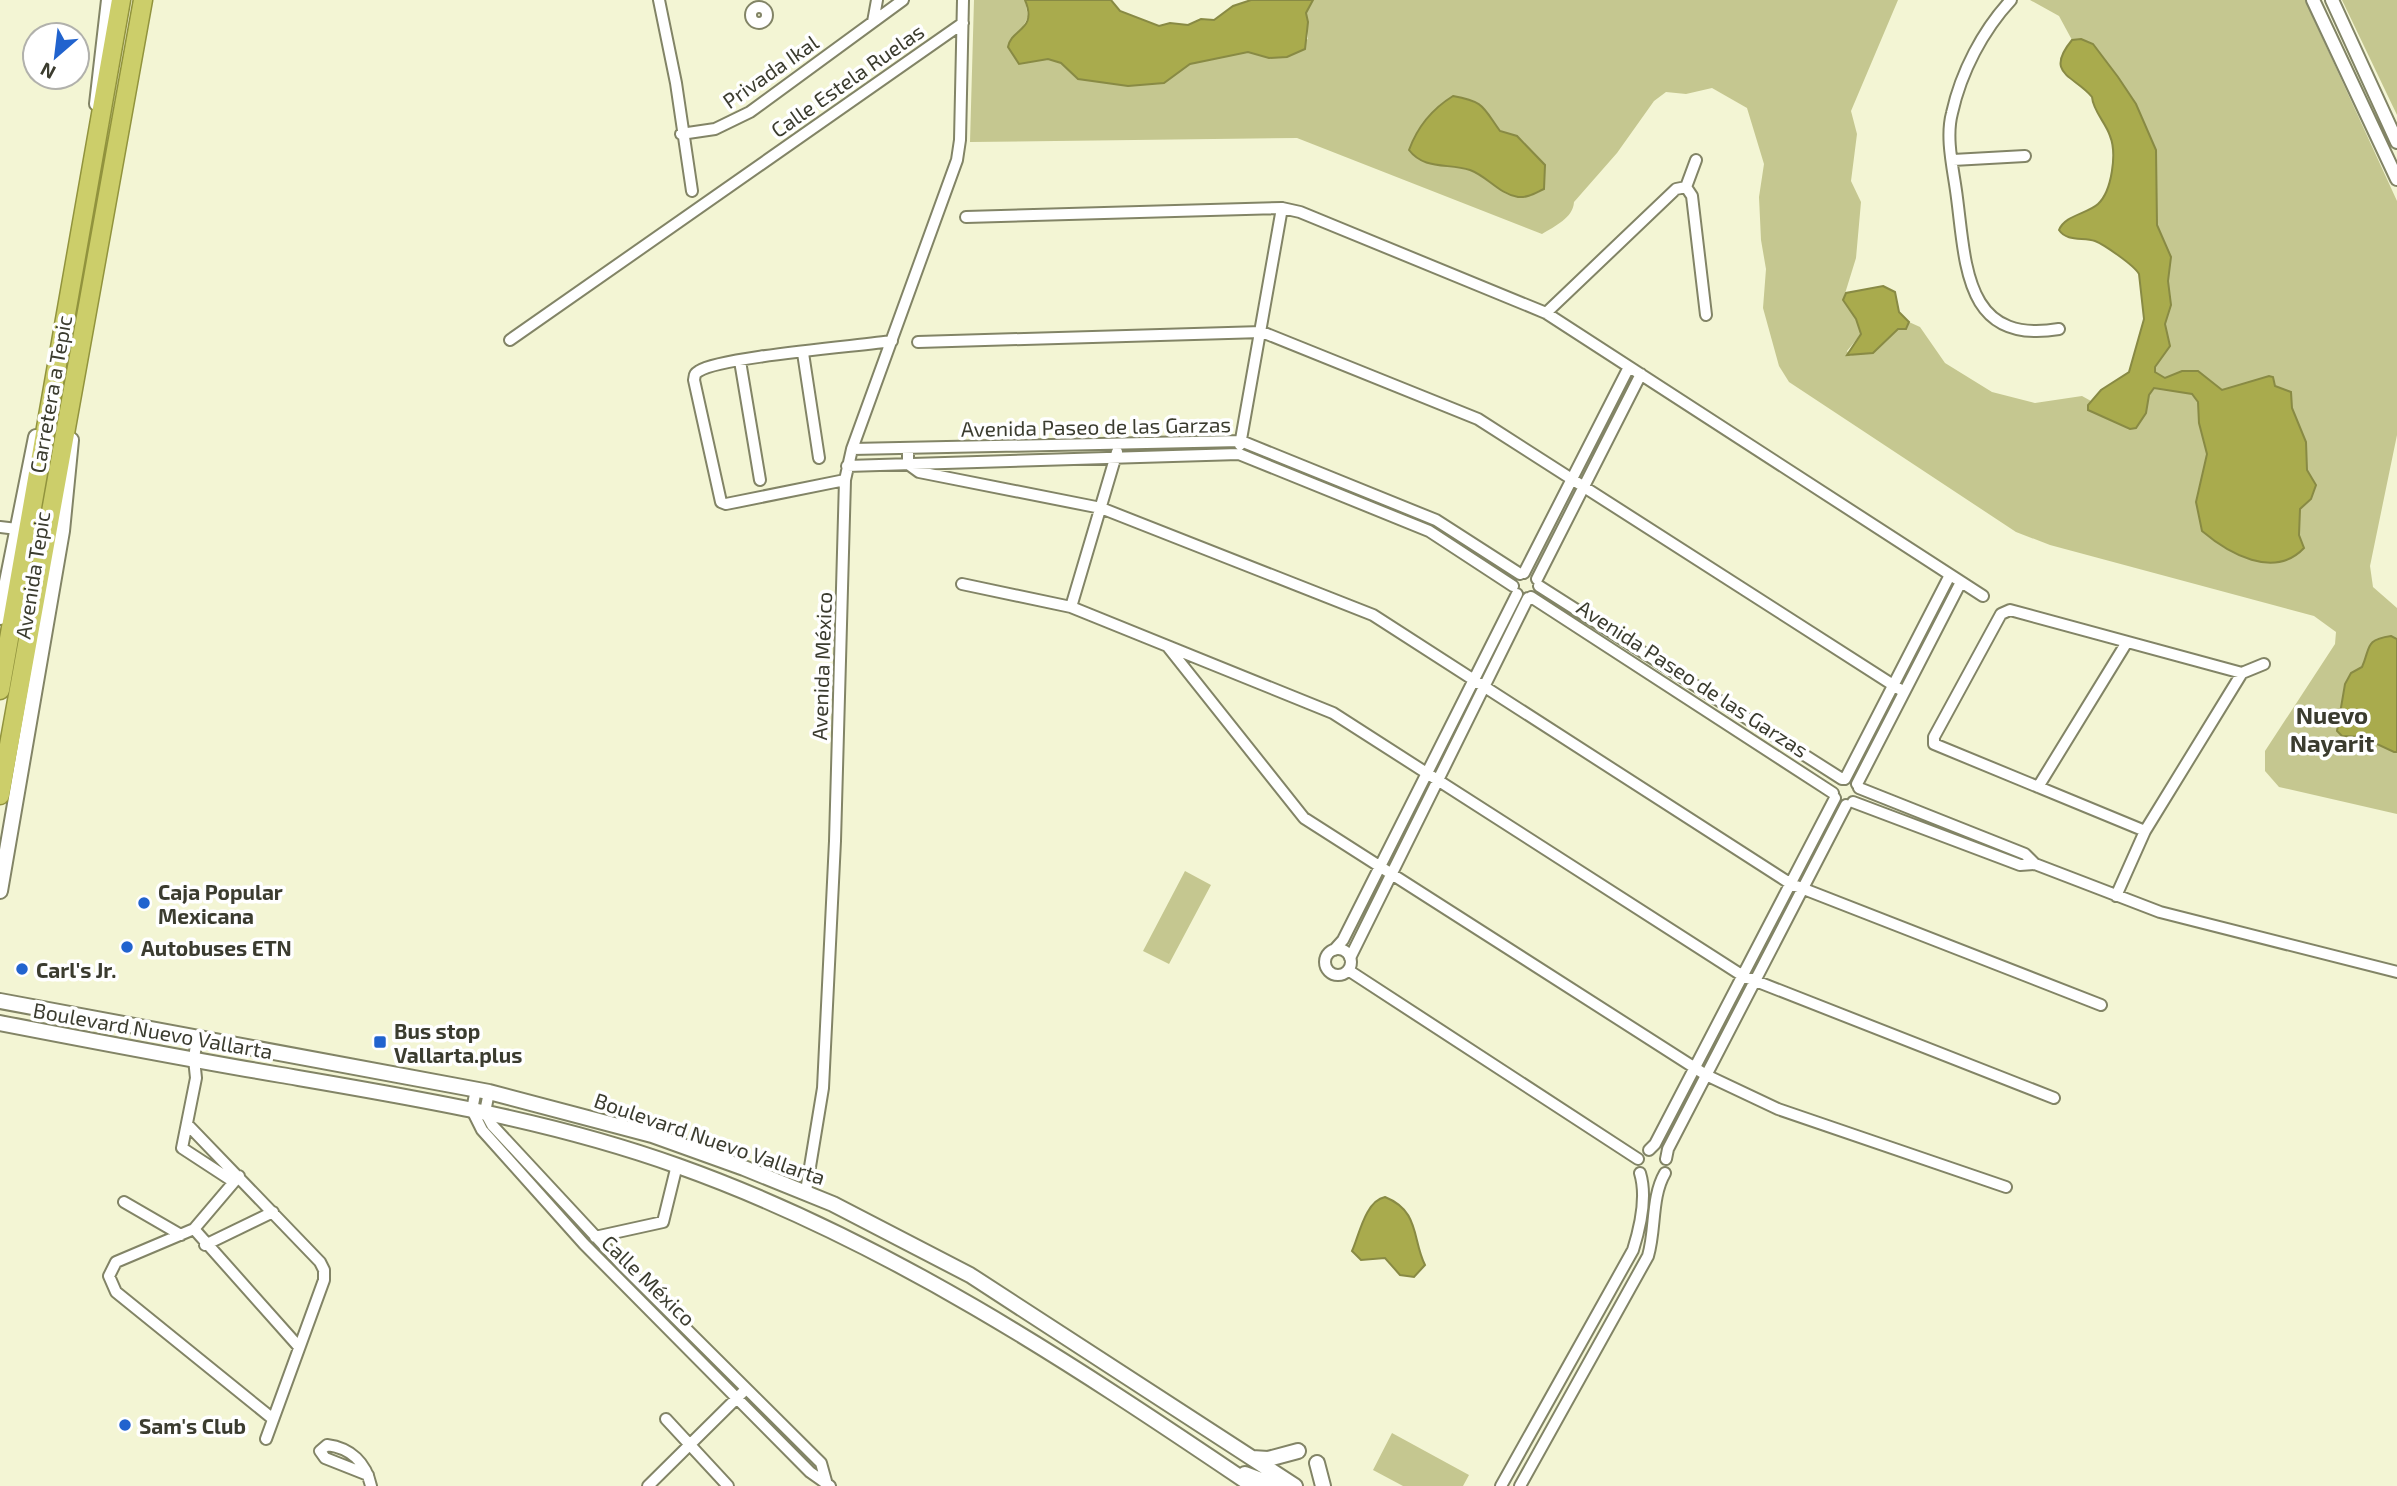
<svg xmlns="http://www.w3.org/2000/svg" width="2397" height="1486" font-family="'Exo 2',sans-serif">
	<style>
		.green { fill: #c5c790 }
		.water { fill: #a9ab4d; stroke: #888a44; stroke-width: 2 }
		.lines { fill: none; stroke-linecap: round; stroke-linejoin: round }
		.minor-casing { stroke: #828466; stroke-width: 14 }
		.tertiary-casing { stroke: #828466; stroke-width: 16 }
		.secondary-casing { stroke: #828466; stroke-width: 18 }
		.trunk-casing { stroke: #91933d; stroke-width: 21 }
		.minor { stroke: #fff; stroke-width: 10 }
		.tertiary { stroke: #fff; stroke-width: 12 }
		.secondary { stroke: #fff; stroke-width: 14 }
		.trunk { stroke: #ccce6a; stroke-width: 18 }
		.poi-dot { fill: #2163ce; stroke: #fff; stroke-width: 2.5 }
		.labels { text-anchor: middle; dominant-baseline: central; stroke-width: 7; stroke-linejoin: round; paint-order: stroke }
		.street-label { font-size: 21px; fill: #3b3c2f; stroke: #fff }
		.poi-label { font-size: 21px; font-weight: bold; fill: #3b3c2f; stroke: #fff; text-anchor: start }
		.quarter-label { font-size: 24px; font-weight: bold; fill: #3b3c2f; stroke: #fff }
	</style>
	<rect width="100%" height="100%" fill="#f3f5d4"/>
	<!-- green -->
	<path class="green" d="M974 0H1025L1028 17 1019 34 1048 59 1061 63 1078 79 1128 86 1164 83 1190 64 1248 52 1269 58 1308 39 1306 13 1313 0H1898L1851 111 1857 134 1851 181 1861 202 1856 258 1843 300 1856 319 1861 334 1847 351 1850 356 1860 352 1873 353 1898 329H1906L1909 322 1920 327 1945 363 1992 392 2035 403 2082 396 2091 401 2101 390 2129 372 2144 319 2139 274C2134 265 2104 244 2095 241 2083 237 2067 242 2059 230 2065 215 2087 214 2098 204 2112 191 2117 153 2110 136 2106 123 2093 111 2092 97L2067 76 2060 59 2072 40 2059 16 2030 0H2305L2397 201V435L2370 566 2373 587 2397 608V814L2279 787 2265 771V751L2335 644 2336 632 2314 616 2050 545 2016 532 1789 382 1779 366 1763 308 1766 269 1761 240 1759 197 1764 164 1747 108 1712 88 1686 94 1666 92 1654 101 1617 153 1574 202C1573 218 1555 226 1542 234L1297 138 970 142Z
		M2342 0H2397V115Z
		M1185 871 1211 885 1169 964 1143 951Z
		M1392 1433 1469 1475 1463 1486H1403L1373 1470Z"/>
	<!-- water -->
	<path class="water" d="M1025 0H1111L1120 11 1159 26 1170 23 1188 25 1201 19 1214 20 1233 6 1251 0H1313L1306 13 1308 22 1305 49 1287 57 1269 58 1248 52 1190 64 1164 83 1128 86 1078 79 1061 63 1048 59 1019 64 1008 47C1011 28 1038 31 1025 0Z
		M2081 39 2093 44 2118 77 2136 104 2156 150 2157 225 2171 257 2168 281 2171 305 2165 324 2170 346 2155 367V372L2165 378 2182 371H2198L2222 390 2269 376 2273 377 2275 386 2291 392 2292 408 2306 442 2307 470 2316 485 2311 499 2300 509 2299 535 2304 548C2274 580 2228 553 2202 531L2196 502 2207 454 2199 423 2198 402 2192 394 2154 388 2149 395 2146 413 2136 428 2130 429 2088 410V405L2101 390 2129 372 2144 319 2139 274C2134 265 2103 244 2095 241 2083 237 2067 242 2059 230 2065 215 2087 214 2098 204 2112 191 2117 153 2110 136 2106 123 2093 111 2092 97 2076 76 2043 75 2072 40Z
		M1453 96C1485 102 1482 106 1500 131L1517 136 1545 165 1544 189C1535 193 1528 198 1518 197 1499 194 1487 176 1470 170 1448 163 1424 170 1409 150 1417 128 1432 109 1453 96Z
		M1883 286 1895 292 1899 312 1909 322 1906 329H1898L1873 353 1847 355 1861 334 1856 319 1843 300 1846 293Z
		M2391 636 2397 639V752H2394L2362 737 2342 736 2337 731 2345 684 2351 673 2362 667C2371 647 2364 640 2391 636Z
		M1385 1197C1420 1211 1412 1239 1425 1265L1414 1277 1400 1275 1385 1258 1361 1260 1352 1251C1359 1236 1365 1201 1385 1197Z"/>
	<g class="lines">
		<!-- minor casing -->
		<g class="minor-casing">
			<path id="minor" d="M659 0 676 83 692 191
				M2011 0C1983 30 1961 72 1952 113 1945 139 1954 172 1957 198 1966 266 1965 345 2059 329
				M751 15a8 8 0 1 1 16 0a8 8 0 1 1-16 0Z
				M873 22 877 0
				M681 134 715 129 750 112 903 0
				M1953 160 2025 156
				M1686 187 1692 196 1706 315
				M1686 187 1696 160
				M966 217 1282 208 1300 212 1546 313 1983 596
				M1546 313 1676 189 1686 187
				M510 340 963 23
				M918 342 1262 332 1478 419 1904 692
				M803 353 819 458
				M740 361 760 480
				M1240 445 1282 208
				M852 449 1241 441 1436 520 1520 574
				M908 449V464L919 472 1101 508 1373 615 1791 884 2101 1005
				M847 466 1239 454 1429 531 1513 586
				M845 480 726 504 721 502 694 380C695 375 694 374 699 371 720 357 858 346 892 341
				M0 527 17 529
				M1524 573 1629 367
				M1537 579 1641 374
				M962 584 1071 607 1333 713 1743 976 2054 1098
				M1539 586 1842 779
				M1531 597 1833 793
				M1071 607 1117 452
				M1168 647 1304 818 1706 1075 1778 1109 2006 1187
				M1845 779 1950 575
				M1857 784 1961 582
				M2038 787 2127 642
				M1859 788 2025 854 2035 864 2160 912 2397 972
				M1853 802 2020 865 2035 864
				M2145 831 1934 744V737L2001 614 2010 610 2242 673 2264 664
				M2116 896 2145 831 2242 673
				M1325 962a13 13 0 1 1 26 0a13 13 0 1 1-26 0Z
				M1334 950 1343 940 1517 594
				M1350 958 1528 598
				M1348 970 1638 1159
				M197 1037 194 1059 196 1078 182 1148 234 1182
				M476 1089 472 1110 482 1130 584 1244 810 1472 830 1486
				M489 1092 485 1112 492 1125 624 1267 821 1463 826 1481
				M187 1124 320 1262 324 1270V1280L266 1439
				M1649 1150 1655 1144 1835 798
				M1666 1159 1668 1149 1846 805
				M239 1176 194 1229 116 1262 109 1276 116 1292 273 1419
				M806 1191 823 1088 835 841 845 480 852 449 957 160 960 140 963 0
				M124 1202 181 1235
				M194 1229 299 1347
				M595 1237 663 1222 677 1165
				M205 1245 273 1212
				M666 1419 728 1486
				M368 1475 325 1458 320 1451 327 1445C351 1448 366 1463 371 1486
				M648 1486 743 1392
				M1501 1486 1633 1250C1640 1228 1647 1196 1640 1173
				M1520 1486 1648 1256C1656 1229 1651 1197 1665 1173"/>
		</g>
		<!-- tertiary casing -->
		<g class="tertiary-casing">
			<path id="tertiary" d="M2313 0 2397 179
				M2332 0 2397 142
				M96 104 108 0"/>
		</g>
		<!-- secondary casing -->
		<g class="secondary-casing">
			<path id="secondary" d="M0 617 36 437
				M0 891 62 531 71 440
				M0 1001 489 1092 652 1135 744 1168 833 1204 970 1275 1295 1486
				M0 1023C93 1041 187 1059 281 1075 415 1098 550 1120 678 1166 886 1240 1071 1363 1253 1486
				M1252 1458 1268 1459 1298 1451
				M1317 1463 1323 1486
				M1245 1474 1274 1485H1291"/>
		</g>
		<!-- trunk casing -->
		<g class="trunk-casing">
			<path id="trunk" d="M0 690 121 0
				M0 795 143 0"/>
		</g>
		<!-- minor -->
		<use href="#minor" class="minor"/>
		<!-- tertiary -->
		<use href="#tertiary" class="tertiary"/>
		<!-- secondary -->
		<use href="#secondary" class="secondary"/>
		<!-- trunk -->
		<use href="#trunk" class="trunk"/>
	</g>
	<!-- markers -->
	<g class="poi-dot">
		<circle cx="144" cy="903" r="7"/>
		<circle cx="127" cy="947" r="7"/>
		<circle cx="22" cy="969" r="7"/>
		<rect x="373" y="1035" width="14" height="14" rx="3.5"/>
		<circle cx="125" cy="1425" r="7"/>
	</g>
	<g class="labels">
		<!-- street labels -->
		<g class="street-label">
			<text transform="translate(770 71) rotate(-35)">Privada Ikal</text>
			<text transform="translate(847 80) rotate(-35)">Calle Estela Ruelas</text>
			<text transform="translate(50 394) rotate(-80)">Carretera a Tepic</text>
			<text transform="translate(1096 426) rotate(-1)">Avenida Paseo de las Garzas</text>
			<text transform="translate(32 575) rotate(-81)">Avenida Tepic</text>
			<text transform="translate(821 666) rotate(-88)">Avenida México</text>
			<text transform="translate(1693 678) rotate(33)">Avenida Paseo de las Garzas</text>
			<text transform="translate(153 1030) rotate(10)">Boulevard Nuevo Vallarta</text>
			<text transform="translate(710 1138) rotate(19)">Boulevard Nuevo Vallarta</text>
			<text transform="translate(649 1280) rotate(44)">Calle México</text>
		</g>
		<!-- poi labels -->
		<g class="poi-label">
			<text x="158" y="891">Caja Popular<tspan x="158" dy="24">Mexicana</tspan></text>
			<text x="141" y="947">Autobuses ETN</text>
			<text x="36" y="969">Carl's Jr.</text>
			<text x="394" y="1030">Bus stop<tspan x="394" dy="24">Vallarta.plus</tspan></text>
			<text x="139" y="1425">Sam's Club</text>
		</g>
		<!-- quarter labels -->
		<g class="quarter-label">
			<text x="2332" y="714">Nuevo<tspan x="2332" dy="28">Nayarit</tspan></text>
		</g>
	</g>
	<!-- north arrow -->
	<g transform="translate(56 56) rotate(208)"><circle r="33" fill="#ffffff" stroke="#b1b1ac" stroke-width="2"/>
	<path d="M0-5L12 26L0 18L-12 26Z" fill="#2163ce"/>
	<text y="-10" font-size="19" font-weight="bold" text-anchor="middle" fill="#3b3c2f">N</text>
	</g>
</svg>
